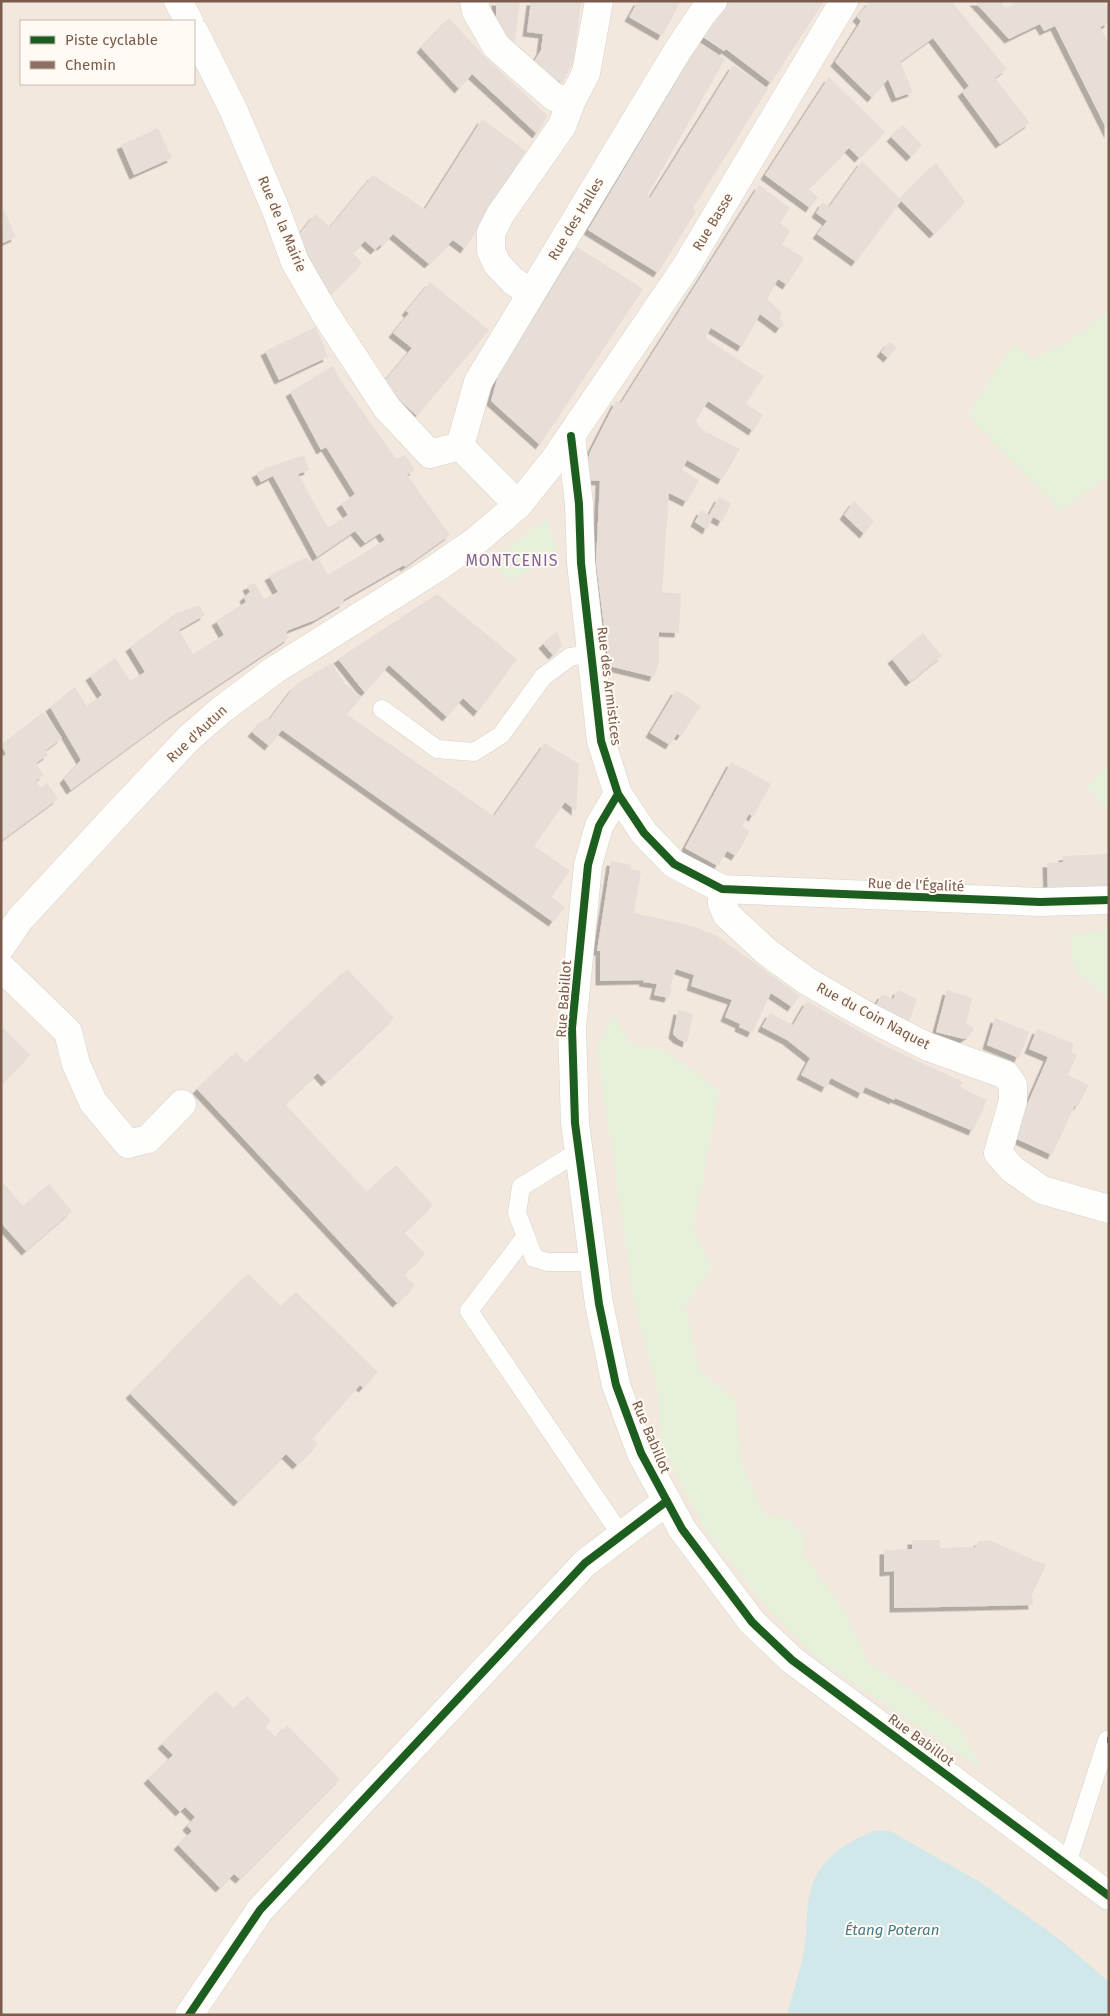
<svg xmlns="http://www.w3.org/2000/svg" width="1110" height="2016" font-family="'Fira Sans',sans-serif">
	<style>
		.residential { fill: #f2e8de; fill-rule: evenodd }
		.green { fill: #e7f0db }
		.water { fill: #d0e8ea }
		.building { fill: #e6ded7; filter: url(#shadow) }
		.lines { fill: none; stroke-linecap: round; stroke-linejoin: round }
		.service-casing { stroke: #d7d1cb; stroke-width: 19 }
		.minor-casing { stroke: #d7d1cb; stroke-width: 29 }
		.secondary-casing { stroke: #d9d2cb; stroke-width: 29 }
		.service { stroke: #fefefd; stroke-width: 18 }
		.minor { stroke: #fefefd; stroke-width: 28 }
		.secondary { stroke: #fefefd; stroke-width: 28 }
		.quiet { stroke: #8d6e63; stroke-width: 6; stroke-dasharray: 12 6; stroke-linecap: butt }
		.cycleway-casing { stroke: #fffaf3; stroke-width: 11 }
		.cycleway { stroke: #1b5e20; stroke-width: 8 }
		.labels { text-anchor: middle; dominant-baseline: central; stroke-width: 4; stroke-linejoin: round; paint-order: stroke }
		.street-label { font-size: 14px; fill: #7a5c4d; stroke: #fffaf3 }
		.water-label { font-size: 15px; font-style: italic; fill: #437c86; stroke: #fffaf3 }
		.quarter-label { font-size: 16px; letter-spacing: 1px; fill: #846695; stroke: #fffaf3 }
	</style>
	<defs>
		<filter id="shadow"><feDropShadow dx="-4.5" dy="4.5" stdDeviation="0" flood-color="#0004"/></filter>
	</defs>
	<rect width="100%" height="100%" fill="#f9f5f0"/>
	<!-- residential -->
	<path class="residential" d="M1 1H1109V2015H1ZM21 21H194V84H21Z"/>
	<!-- green -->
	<path class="green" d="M1109 312V476L1060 511 967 415 1013 344 1034 358 1066 343Z
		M547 518 557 551 514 581 488 563Z
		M1109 765V810L1086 788 1105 766Z
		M1109 930V1000L1075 970 1069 935Z
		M612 1013 631 1044 667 1051 720 1091 693 1229 713 1268 685 1305 699 1369 736 1401 742 1464 765 1515 789 1519 804 1535V1555L847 1615 868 1663 908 1688 961 1729 983 1770 816 1658 761 1600 705 1530 661 1445 657 1387 635 1307 597 1050Z"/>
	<!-- water -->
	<path class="water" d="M874 1831H890L980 1882 1063 1942 1109 1982V2015H787C792 1994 800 1972 804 1951 807 1932 806 1912 810 1893 817 1860 845 1843 874 1831Z"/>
	<!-- building -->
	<path class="building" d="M496 1H520L514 46 500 29 496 19Z
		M531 1H581L574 61 562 83 532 65 541 50 543 34 527 32Z
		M638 1H681L662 36 629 17Z
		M725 1 733 3 735 1H824L771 83 726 49 724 51 703 37Z
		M870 1H951L1007 69 995 78 1030 123 1000 144 962 92 969 86 933 38 900 62 913 92 896 98 888 79 872 98 835 62 861 21 857 17Z
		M974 1H1000L1006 8 1018 1H1104L1109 10V23L1100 27 1109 44V134L1055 26 1044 31 1040 24 1009 39Z
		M449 18 487 59 548 116 537 134 472 74 459 89 421 48Z
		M699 43 725 59 647 196 650 198 733 65 768 89 693 208 696 211 658 273 588 230Z
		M829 77 885 132 859 158 849 148 808 189 818 197 810 208 765 175Z
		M482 119 526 151 465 249 453 240 429 264 393 234 382 246 380 245 375 250 365 241 353 253 362 263 328 297 297 237 315 214 330 227 373 175 425 209Z
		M903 125 922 145 911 157 891 137Z
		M158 128 172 158 134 175 121 145Z
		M862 161 900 199 936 163 965 202 934 234 901 201 856 262 817 234 827 221 816 213 823 202 829 207Z
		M759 185 790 208 780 223 790 231 782 244 804 258 787 285 778 279 767 299 782 313 779 318 784 323 780 329 760 314 742 347 711 328 705 338 764 376 746 404 763 415 753 431 708 401 696 421 701 429 740 449 722 480 687 460 682 470 699 480 687 502 669 493 662 592 681 594 679 633 659 632V663L654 677 609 666 596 562 600 481 583 480 590 452 616 401 621 403Z
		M4 210 16 237 3 243 1 211Z
		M577 247 643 289 540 445 491 401 498 376Z
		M430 282 489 330 417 416 382 384 412 348 393 333 409 313 406 311Z
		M316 327 328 357 279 380 265 351Z
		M889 342 897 347 888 358 881 352Z
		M333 366 339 378 396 459 405 455 415 470 407 475 450 535 405 567 404 565 343 600 344 603 315 620 289 630 286 632 289 638 170 717 71 790 64 779 81 760 50 707 75 687 87 706 102 695 90 676 115 658 130 681 145 672 130 647 175 614 199 605 205 615 179 630 193 654 224 635 216 621 246 602 244 597 250 592 247 586 255 583 264 599 278 592 269 576 307 557 311 563 319 559 328 575 385 540 380 533 365 543 355 531 317 557 273 476 261 482 256 473 269 467 304 455 309 470 298 474 328 528 348 515 341 504 355 494 326 447 321 450 290 392Z
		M719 497 731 503 722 522 713 517 707 530 695 522 701 510 709 515Z
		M854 501 874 521 864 534 844 515Z
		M437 594 517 659 478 712 463 698 447 717 389 665 365 693 338 659Z
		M557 631 562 646 553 655 543 644Z
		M923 633 942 656 910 682 892 659Z
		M332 663 345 684 362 697 346 714 494 816 545 743 579 764 576 811 565 802 534 846 570 871 551 897 565 907 553 922 282 730 269 746 252 732 265 718 269 720 293 688 301 681Z
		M676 690 701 706 681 736 677 734 670 745 650 733Z
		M43 712 62 738 45 751 48 755 36 763 44 775 36 781 41 788 47 783 58 799 1 841V758L6 754 1 745Z
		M731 762 771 784 753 817 749 814 742 827 750 831 736 856 727 851 718 866 685 848Z
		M1109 854V894L1048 895 1047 863 1063 862V856Z
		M611 861 631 865V869L641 871 634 913 689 925 717 936 800 996 792 1007 771 993 752 1033 739 1027 740 1024 725 1017 732 1000 691 986 694 975 676 969 670 987 672 988 669 998 654 995 657 984 643 982 644 980 600 981V951H597Z
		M347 969 394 1018 326 1082 318 1073 285 1104 367 1192 396 1165 433 1205 404 1232 425 1254 404 1274 415 1286 397 1303 197 1089 236 1052 246 1063Z
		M898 990 917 999 909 1022 876 1005 882 994 893 999Z
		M947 990 972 998 966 1024 974 1028 970 1035 964 1039 936 1032Z
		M807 1001 885 1046 963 1082 960 1087 987 1100 973 1131 895 1098 894 1100 865 1087 862 1094 831 1078 826 1088 801 1075 810 1058 787 1040 762 1027 770 1013 793 1025Z
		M678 1010 693 1014 687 1043 678 1039 673 1034Z
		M995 1018 1029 1032 1019 1058 987 1045Z
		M1 1026 30 1055 1 1085Z
		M1037 1029 1074 1044 1071 1052 1077 1055 1068 1075 1089 1085 1078 1106 1075 1105 1052 1155 1013 1137 1048 1057 1029 1049Z
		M1 1180 23 1206 49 1184 72 1211 26 1251 1 1223Z
		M248 1274 282 1307 296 1292 378 1372 363 1388 360 1385 312 1439 318 1444 297 1465 286 1454 238 1502 130 1394Z
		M912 1540H940V1548L975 1547 979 1541H991L1046 1565 1032 1595 1033 1605 894 1608V1571L884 1572V1550L912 1549Z
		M216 1691 234 1709 247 1696 271 1721 265 1727 276 1737 287 1725 340 1779 240 1879 234 1874 220 1888 178 1845 192 1831 187 1826 195 1817 185 1807 180 1812 148 1779 173 1755 162 1744Z"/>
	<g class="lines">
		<!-- service casing -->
		<g class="service-casing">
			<path id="service" d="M382 709 437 749 474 752 501 735 543 677 570 657 591 653
				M579 1151 521 1187 517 1213 534 1258 547 1262H593
				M526 1236 469 1311 621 1535
				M1067 1864 1107 1740"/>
		</g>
		<!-- minor casing -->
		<g class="minor-casing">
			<path id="minor" d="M178 1 189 21
				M474 1 476 11 496 46 554 97 571 102
				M194 31 233 109 276 210 295 262 324 312 387 408 430 454 460 446 518 505
				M531 293 513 281 497 264 491 251V233L500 215 562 126 571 102 586 73 599 1
				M571 436 579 504 581 563 601 741 618 794 644 833 674 864 722 889 1040 902 1109 900
				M460 446 478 382 678 50 702 14 713 1
				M618 794 599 826 588 865 572 1028 575 1123 599 1304 616 1385 641 1453 682 1529 752 1622 792 1660 1109 1896
				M722 889V903L727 915 767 952 807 981 869 1017 926 1046 1006 1075 1013 1085V1101L998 1153 1012 1169 1042 1190 1109 1209
				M1 967 68 1032 76 1064 93 1102 128 1144 148 1139 182 1104
				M189 2015 260 1910 585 1563 667 1501"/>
		</g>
		<!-- secondary casing -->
		<g class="secondary-casing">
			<path id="secondary" d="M1 947 20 919 121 810 189 738 220 711 273 671 435 569 477 540 518 505 555 459 685 268 844 1"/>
		</g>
		<!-- service -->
		<use href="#service" class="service"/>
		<!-- minor -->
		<use href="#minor" class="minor"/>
		<!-- secondary -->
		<use href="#secondary" class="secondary"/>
		<!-- quiet -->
		<path class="quiet" d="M1107 1740H1109"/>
		<!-- cycleway casing -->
		<g class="cycleway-casing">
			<path id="cycleway" d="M571 436 579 504 581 563 601 741 618 794 644 833 674 864 722 889 1040 902 1109 900
				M618 794 599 826 588 865 572 1028 575 1123 599 1304 616 1385 641 1453 682 1529 752 1622 792 1660 1109 1896
				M189 2015 260 1910 585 1563 667 1501"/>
		</g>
		<!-- cycleway -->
		<use href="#cycleway" class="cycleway"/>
	</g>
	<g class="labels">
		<!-- street labels -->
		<g class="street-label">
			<text transform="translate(576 219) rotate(-59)">Rue des Halles</text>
			<text transform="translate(713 222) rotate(-59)">Rue Basse</text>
			<text transform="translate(282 224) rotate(67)">Rue de la Mairie</text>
			<text transform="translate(609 686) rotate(83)">Rue des Armistices</text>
			<text transform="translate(197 734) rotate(-43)">Rue d'Autun</text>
			<text transform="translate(916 885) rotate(2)">Rue de l'Égalité</text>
			<text transform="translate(564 999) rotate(-86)">Rue Babillot</text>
			<text transform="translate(873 1016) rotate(28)">Rue du Coin Naquet</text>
			<text transform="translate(651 1437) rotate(67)">Rue Babillot</text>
			<text transform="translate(921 1740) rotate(36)">Rue Babillot</text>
		</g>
		<!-- water labels -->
		<g class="water-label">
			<text x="892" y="1930">Étang Poteran</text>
		</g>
		<!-- quarter labels -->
		<g class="quarter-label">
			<text x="512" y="560">MONTCENIS</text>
		</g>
	</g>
	<!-- border -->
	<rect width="1110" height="2016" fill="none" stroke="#7a5c4d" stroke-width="5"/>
	<!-- legend -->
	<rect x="20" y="20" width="175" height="65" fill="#fffaf3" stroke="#cabbb1"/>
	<rect x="30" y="36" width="25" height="8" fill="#1b5e20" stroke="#cabbb1"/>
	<text x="65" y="45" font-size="15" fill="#7a5c4d">Piste cyclable</text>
	<rect x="30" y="61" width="25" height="8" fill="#8d6e63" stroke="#cabbb1"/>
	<text x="65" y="70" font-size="15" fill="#7a5c4d">Chemin</text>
</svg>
